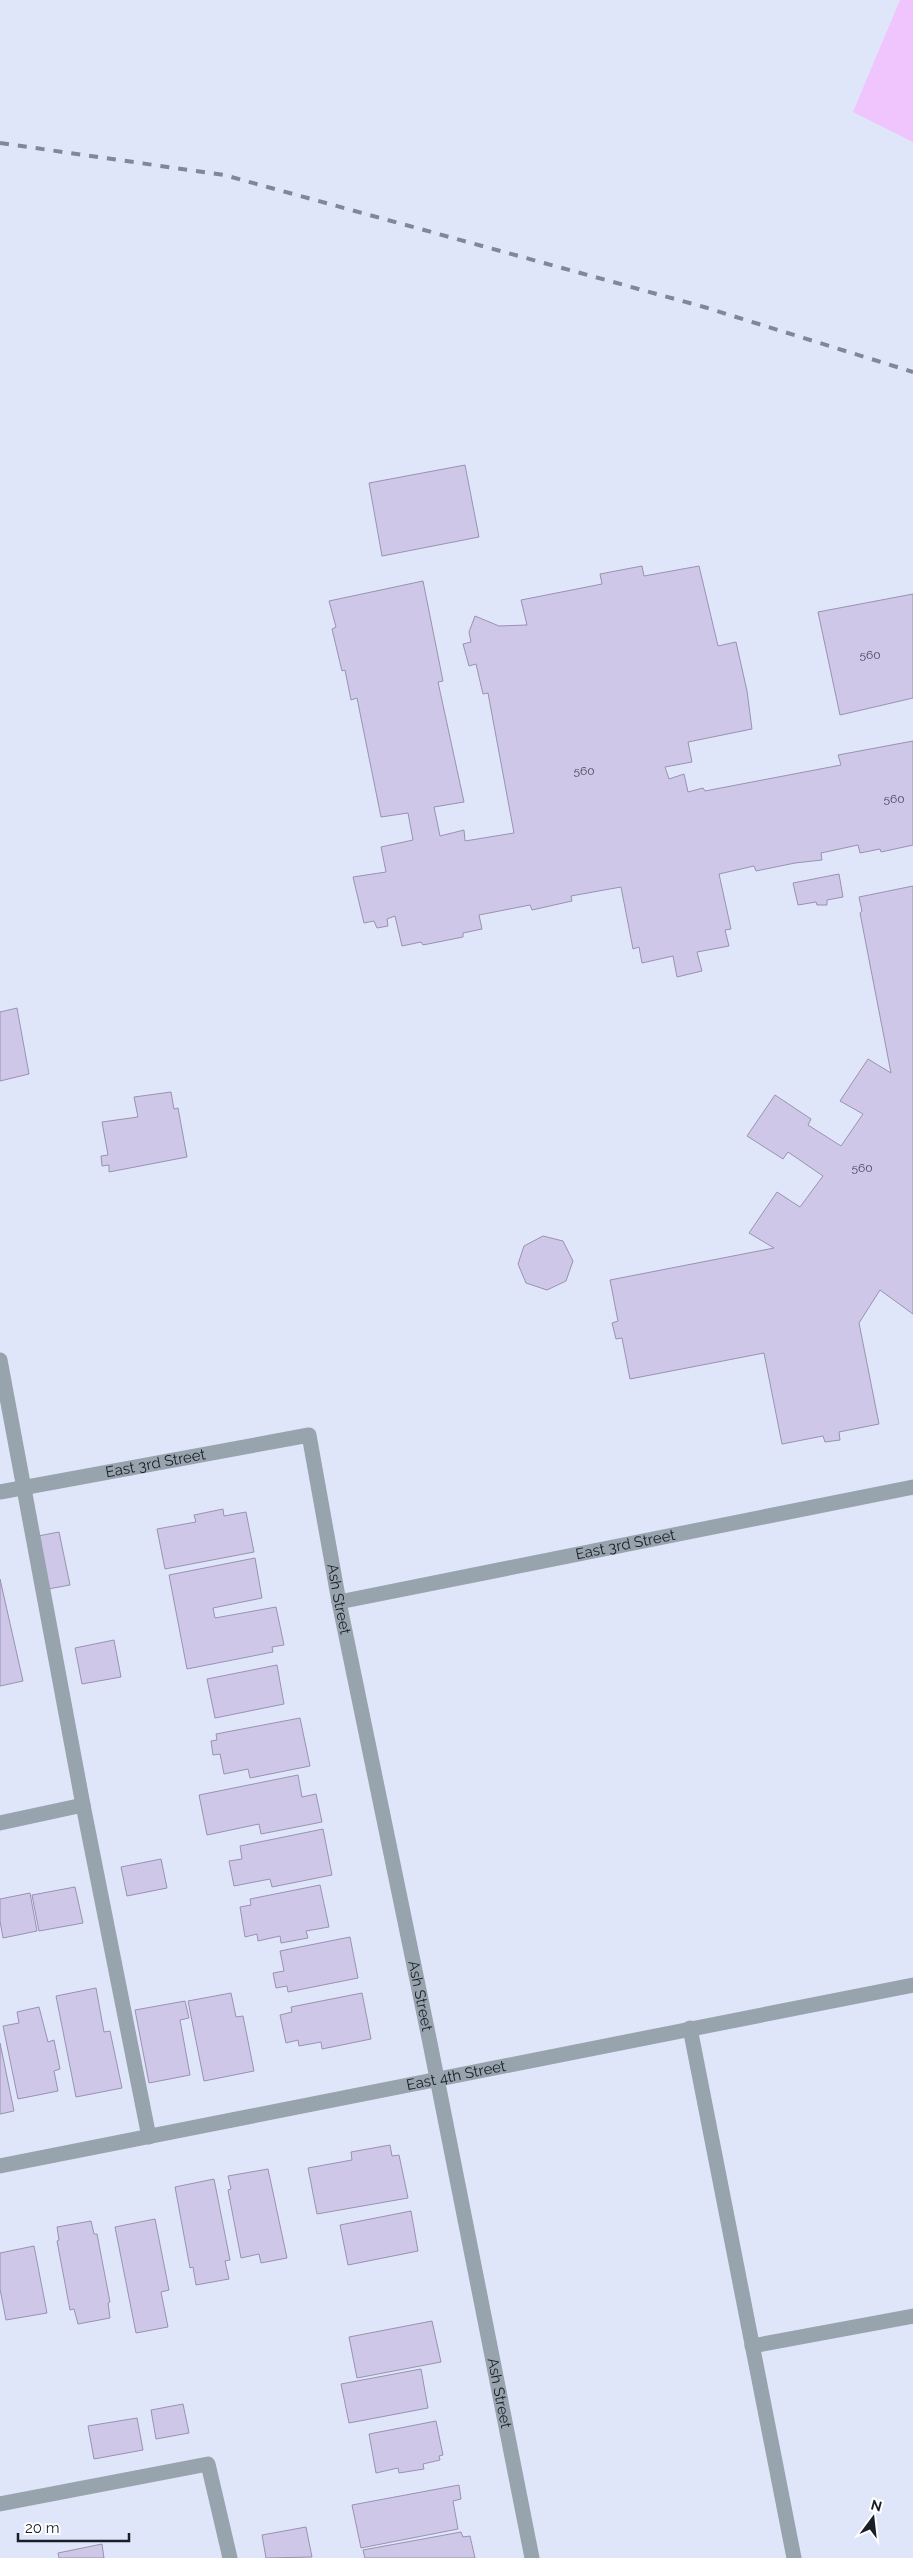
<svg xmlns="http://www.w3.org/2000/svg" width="913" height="2558" font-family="Raleway,sans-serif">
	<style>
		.green { fill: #f0c4fd }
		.building { fill: #cec7e8; stroke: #9992b1 }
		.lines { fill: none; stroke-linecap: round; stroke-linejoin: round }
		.minor { stroke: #97a3ad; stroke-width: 15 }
		.rail { stroke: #818796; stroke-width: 4; stroke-dasharray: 9 9; stroke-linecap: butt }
		.labels { text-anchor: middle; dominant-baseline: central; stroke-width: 4; stroke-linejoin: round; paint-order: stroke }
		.number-label { font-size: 12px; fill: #474859 }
		.street-label { font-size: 15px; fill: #1a1e29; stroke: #fff }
	</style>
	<rect width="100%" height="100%" fill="#dfe6f9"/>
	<!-- green -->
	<path class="green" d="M900 0H913V142L853 112Z"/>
	<!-- building -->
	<path class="building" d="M465 465 479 537 382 556 369 483Z
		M642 566 644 576 699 566 718 646 736 642 747 691 752 729 688 742 692 762 665 767 669 779 684 774 688 792 703 788 705 791 841 765 838 755 913 741V845L881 852 880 849 860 853 858 845 821 853 822 860 795 863 756 871 754 866 719 874 731 929 725 930 729 946 697 952 702 971 677 977 673 956 642 963 639 947 633 949 621 887 571 896 572 901 532 910 530 905 479 915 482 929 463 933V937L423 945 421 942 402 946 395 916 387 919 388 926 377 928 374 921 364 923 353 877 386 872 381 847 413 840 408 813 381 817 357 698 351 700 345 670 342 671 332 629 336 627 329 601 423 581 443 681 438 682 464 802 434 807 440 836 464 830 465 841 514 833 488 693 483 694 476 664 469 666 463 644 471 642 469 632 475 616 499 626 527 625 521 600 602 584 600 574Z
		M913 594V698L840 715 818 612Z
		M839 874 843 897 827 900V905H817L816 902 798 905 793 883Z
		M913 886V1314L880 1290 859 1323 879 1424 839 1432 840 1440 825 1442 823 1436 782 1444 764 1353 630 1379 622 1338 616 1339 612 1323 618 1321 610 1280 774 1248 749 1233 777 1192 800 1207 823 1176 788 1152 783 1159 747 1136 775 1095 811 1119 808 1125 841 1146 863 1114 840 1101 868 1059 891 1073 860 913 862 911 859 897Z
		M17 1008 29 1074 0 1081V1012Z
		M171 1092 174 1109 178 1108 187 1157 109 1172V1165L102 1166 101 1156 108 1155 102 1122 138 1117 134 1097Z
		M543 1236 563 1241 573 1261 566 1281 547 1290 526 1283 518 1264 524 1246Z
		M223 1509 224 1516 246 1512 254 1552 165 1569 157 1529 196 1522 194 1515Z
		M59 1532 70 1585 48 1589 38 1536Z
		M255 1558 262 1598 213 1608 215 1618 276 1607 284 1645 272 1647 273 1652 187 1669 169 1575Z
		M0 1579 23 1681 0 1686Z
		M114 1640 121 1677 82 1684 75 1648Z
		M277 1665 284 1704 215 1718 207 1679Z
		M300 1718 310 1766 250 1778 248 1769 224 1774 220 1754 213 1755 211 1741 217 1740 216 1734Z
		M298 1775 302 1797 316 1794 322 1822 261 1834 259 1824 207 1835 199 1795Z
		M323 1829 332 1875 272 1887 270 1879 234 1886 229 1861 242 1859 240 1846Z
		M161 1859 167 1888 127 1896 121 1867Z
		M320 1885 329 1927 306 1931 308 1938 281 1943 280 1936 258 1941 257 1934 245 1937 240 1907 251 1905 250 1899Z
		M75 1887 83 1923 39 1931 32 1895Z
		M30 1893 37 1931 3 1938 0 1921V1899Z
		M350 1937 358 1978 288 1992 287 1986 276 1988 273 1973 284 1971 280 1951Z
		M96 1988 104 2032 110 2031 122 2088 76 2097 56 1996Z
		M231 1993 236 2017 243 2016 254 2071 204 2081 188 2001Z
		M362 1993 371 2039 322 2049 321 2042 299 2046 298 2040 286 2043 280 2015 292 2012 291 2007Z
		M185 2001 189 2018 180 2020 190 2075 149 2083 135 2010Z
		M39 2007 48 2042 54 2040 60 2069 54 2071 58 2091 18 2099 3 2026 19 2023 17 2012Z
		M0 2043 14 2111 0 2114Z
		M390 2145 392 2156 399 2155 408 2198 317 2214 308 2168 352 2160 351 2152Z
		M268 2169 287 2258 261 2263 259 2254 241 2258 228 2190 231 2189 228 2176Z
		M214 2179 230 2260 225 2261 229 2279 196 2285 193 2267 190 2268 175 2187Z
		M411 2211 418 2251 348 2265 340 2225Z
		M155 2219 169 2290 161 2292 168 2327 136 2333 115 2227Z
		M91 2221 94 2234H97L110 2302 108 2303 110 2318 78 2324 74 2309 70 2310 57 2241 59 2240 57 2227Z
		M34 2246 47 2313 6 2320 0 2289V2253Z
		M432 2321 441 2362 357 2378 349 2337Z
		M421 2369 428 2408 349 2423 341 2384Z
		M183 2404 189 2433 156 2439 151 2410Z
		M137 2418 143 2450 94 2459 88 2426Z
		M436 2421 443 2455 439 2456 440 2460 423 2464 424 2469 399 2473 398 2468 376 2473 369 2434Z
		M459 2485 461 2499 453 2501 458 2529 361 2548 352 2505Z
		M306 2527 312 2557 266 2558 262 2535Z
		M461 2532 463 2537 470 2536 475 2558H365L363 2550Z
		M102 2544 104 2558H59L58 2553Z"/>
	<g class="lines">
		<!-- minor -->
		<g class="minor">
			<path d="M0 1360 83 1805 149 2137"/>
			<path id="s1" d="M0 1492 309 1435 339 1602 430 2043 532 2558"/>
			<path id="s2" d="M339 1602 913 1487"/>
			<path d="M0 1823 83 1805"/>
			<path d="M690 2028 794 2558"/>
			<path id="s3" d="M0 2166 913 1985"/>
			<path d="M752 2346 913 2316"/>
			<path d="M0 2504 208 2464 230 2558"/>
		</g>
		<!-- rail -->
		<path class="rail" d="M0 143 224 175 704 307 913 372"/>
	</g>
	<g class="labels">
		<!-- number labels -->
		<g class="number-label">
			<text x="870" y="655">560</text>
			<text x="584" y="771">560</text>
			<text x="894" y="799">560</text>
			<text x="862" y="1168">560</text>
		</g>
		<!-- street labels -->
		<g class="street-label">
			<text stroke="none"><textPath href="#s1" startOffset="158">East 3rd Street</textPath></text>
			<text stroke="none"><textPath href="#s2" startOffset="292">East 3rd Street</textPath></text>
			<text stroke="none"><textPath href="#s1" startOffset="481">Ash Street</textPath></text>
			<text stroke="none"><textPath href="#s1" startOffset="886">Ash Street</textPath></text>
			<text stroke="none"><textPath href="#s3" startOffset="465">East 4th Street</textPath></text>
			<text stroke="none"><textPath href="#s1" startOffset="1291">Ash Street</textPath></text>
		</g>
	</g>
	<!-- north arrow -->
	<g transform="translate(873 2518) rotate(15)" stroke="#ffffff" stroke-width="4" paint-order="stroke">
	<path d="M0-4L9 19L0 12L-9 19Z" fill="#1a1e29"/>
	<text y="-8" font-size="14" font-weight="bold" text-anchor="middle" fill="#1a1e29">N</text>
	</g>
	<!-- scale -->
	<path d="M18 2533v8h111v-8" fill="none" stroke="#1a1e29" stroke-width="2.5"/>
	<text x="25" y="2533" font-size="15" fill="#1a1e29" stroke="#ffffff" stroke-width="4" paint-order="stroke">20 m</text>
</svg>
